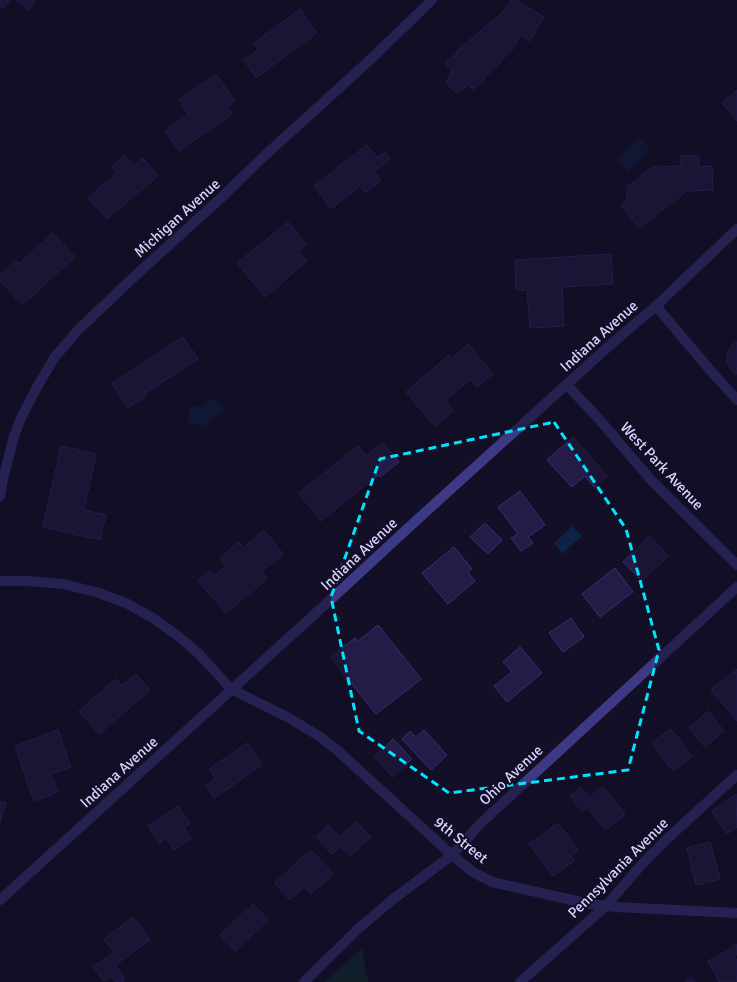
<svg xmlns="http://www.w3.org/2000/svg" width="737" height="982" font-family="Signika,sans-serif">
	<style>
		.green { fill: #12302f }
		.water { fill: #0c2248 }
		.building { fill: #241b47; stroke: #3b2d73 }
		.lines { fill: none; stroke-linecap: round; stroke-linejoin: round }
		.minor { stroke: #3d3a85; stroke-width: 10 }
		.marked { fill: none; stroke: #00e5ff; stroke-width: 3; stroke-dasharray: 8 5; stroke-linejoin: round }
		.labels { text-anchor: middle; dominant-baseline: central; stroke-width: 4; stroke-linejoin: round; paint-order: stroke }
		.street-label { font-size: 15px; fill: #d9d4ff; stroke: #130f26 }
	</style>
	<rect width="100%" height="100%" fill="#130f26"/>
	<!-- green -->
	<path class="green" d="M362 948 368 982H325Z"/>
	<!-- water -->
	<path class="water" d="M639 138 650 149 628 171 616 159Z
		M213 398 226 411 210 419 206 428 188 422 189 407 204 406Z
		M572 526 582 536 562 554 554 543Z"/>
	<!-- building -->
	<path class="building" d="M0 0H10L3 8 0 6Z
		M16 0H36L28 10Z
		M511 0H516L544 17 530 41 521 35 512 50 506 55 501 62 486 76 483 81 474 89 468 85 457 94 446 82 452 71 445 63 456 54 458 50 503 12Z
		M300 9 317 33 256 78 244 60 259 49 254 43Z
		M216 74 235 101 227 107 232 114 179 151 165 131 188 114 179 100Z
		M737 90V121L722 103Z
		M367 145 377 158 385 152 390 159 374 172 381 181 365 193 360 186 331 209 314 186Z
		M125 156 134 166 143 158 158 176 107 219 88 198 117 173 112 167Z
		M681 156H699V167L712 166 713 190 687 191 639 228 621 205 627 201V187L653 167 681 166Z
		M288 222 306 244 298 251 307 261 265 297 237 263Z
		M53 233 75 257 22 305 0 280V275L16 261 19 264Z
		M611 254 613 284 562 287 564 326 530 328 527 290H516L515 260Z
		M183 337 198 359 145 393 147 395 128 408 112 383Z
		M737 342V374L734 373 730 368 727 363V356L729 350 732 345Z
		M468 344 493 374 477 387 470 379 445 401 453 411 435 426 406 392 449 355 452 358Z
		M573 437 607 476 594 487 585 476 572 487 547 460Z
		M383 442 399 462 380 477 378 475 321 521 299 493 358 446 366 456Z
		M61 446 96 454 84 510 106 515 100 540 43 527Z
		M520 491 545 525 528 537 533 543 521 551 511 538 518 534 498 507Z
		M485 523 502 540 488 554 470 537Z
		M264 530 283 554 261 572 267 579 226 613 198 581 210 570 214 576 226 566 220 558 239 542 243 548Z
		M650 536 668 556 642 581 623 562Z
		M454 547 472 569 468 572 475 581 448 604 422 573Z
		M615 568 633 592 600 617 582 594Z
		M571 618 584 637 563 652 549 633Z
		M378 625 421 679 376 714 330 657 355 638 358 641Z
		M520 647 542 673 507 702 494 686 512 672 503 662Z
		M737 669V721L711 690Z
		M136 674 150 690 99 734 79 711 116 679 122 686Z
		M708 711 724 731 705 747 689 728Z
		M671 729 692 756 673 771 652 743Z
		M58 730 71 767 51 774 58 792 34 801 15 746Z
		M424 730 447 755 431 770 402 739 410 731 416 737Z
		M393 739 412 759 393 777 374 757Z
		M247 743 262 765 214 798 206 786 216 778 209 769Z
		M581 787 589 798 603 787 625 814 606 830 587 807 583 812 570 796Z
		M736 794 737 827 727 834 712 811Z
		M0 801 6 803 0 823Z
		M178 806 190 823 184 828 191 838 174 850 166 838 159 843 148 826Z
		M356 822 371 837 350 856 341 846 332 854 316 837 328 825 339 837Z
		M558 823 578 850 571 856 574 861 553 876 529 844Z
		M710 842 720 879 696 885 687 848Z
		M311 850 333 874 311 894 304 887 290 900 274 883Z
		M253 904 268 920 235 951 220 935Z
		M133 917 150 940 115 965 125 980 122 982H115L111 977 104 981 93 967 114 952 104 939Z
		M737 944V955L732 947Z
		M731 949 737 961V982H719L708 961Z
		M692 977 695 982H685Z"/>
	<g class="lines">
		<!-- minor -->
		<path class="minor" d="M656 306 710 370 737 400
			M567 385 598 418 652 481 737 565
			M0 496 3 479 14 436 21 418 36 389 54 358 79 329 137 274 221 198 261 159 371 59 432 0
			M0 581H26L63 584 96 592 126 603 153 618 178 636 199 654 231 689 289 718 319 736 337 750 452 855 473 872 492 882 590 904 615 907 737 913
			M0 900 328 602 419 518 610 345 656 306 737 229
			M304 982 359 928 392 900 452 855 481 823 737 587
			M520 982 606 906 642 864 669 837 737 775"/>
	</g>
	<!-- marked area -->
	<path d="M0 0H737V982H0ZM554 422 626 529 659 650 628 770 449 793 359 731 331 597 380 459Z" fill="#130f26" fill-opacity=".55" fill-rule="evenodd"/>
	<path class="marked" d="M554 422 626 529 659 650 628 770 449 793 359 731 331 597 380 459Z"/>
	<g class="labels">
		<!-- street labels -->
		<g class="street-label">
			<text transform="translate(177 218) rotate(-42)">Michigan Avenue</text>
			<text transform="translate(599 336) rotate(-42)">Indiana Avenue</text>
			<text transform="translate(662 466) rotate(47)">West Park Avenue</text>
			<text transform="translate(359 554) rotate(-43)">Indiana Avenue</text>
			<text transform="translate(119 772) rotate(-42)">Indiana Avenue</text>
			<text transform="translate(511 775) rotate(-43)">Ohio Avenue</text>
			<text transform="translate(461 840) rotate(39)">9th Street</text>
			<text transform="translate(618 868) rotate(-45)">Pennsylvania Avenue</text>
		</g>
	</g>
</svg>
